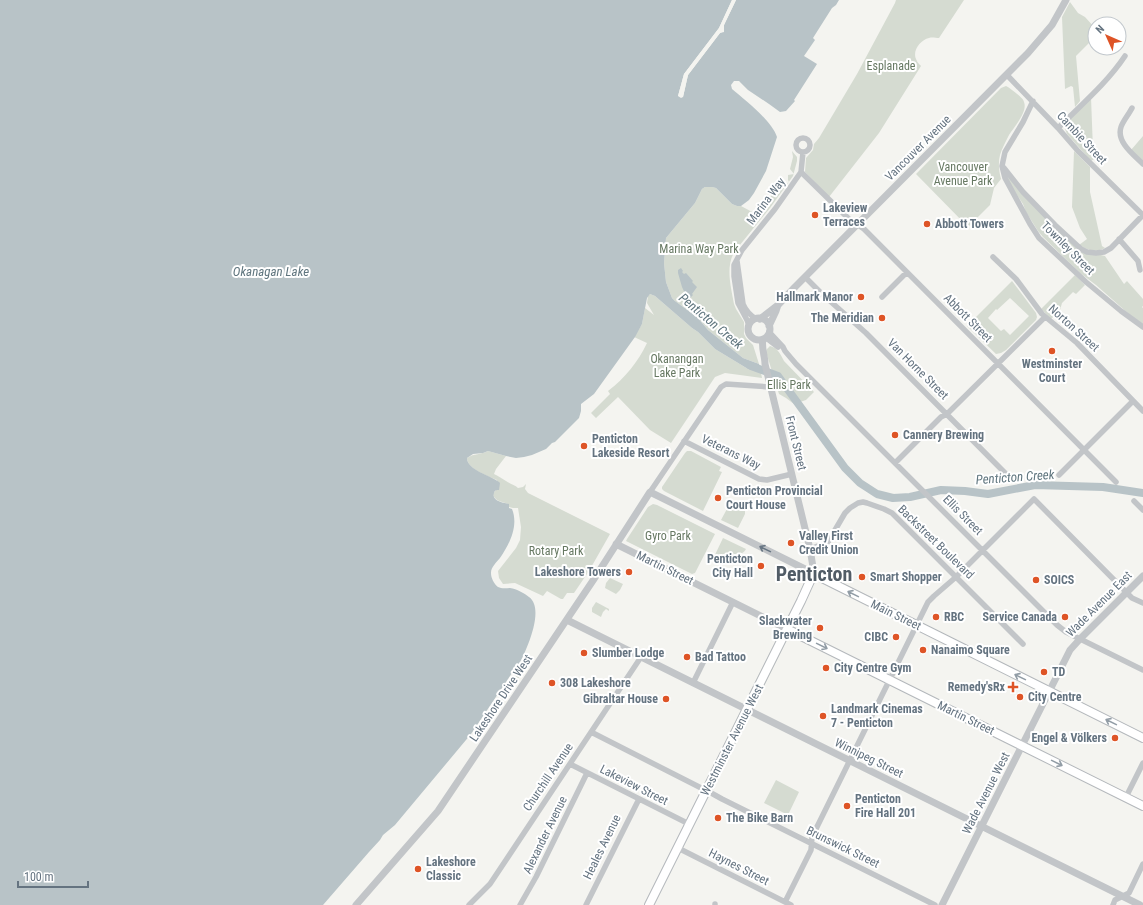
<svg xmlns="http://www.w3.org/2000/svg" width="1143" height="905" font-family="'Roboto Condensed',sans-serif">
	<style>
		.green { fill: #d5dbd1; fill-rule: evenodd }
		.water { fill: #b8c3c7 }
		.pier { fill: #f4f4f0 }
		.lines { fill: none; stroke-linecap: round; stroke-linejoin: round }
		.river { stroke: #b8c3c7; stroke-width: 8 }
		.secondary-casing { stroke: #b4b8bc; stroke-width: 10 }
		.minor { stroke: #c2c5c8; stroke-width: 5.5 }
		.tertiary { stroke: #c2c5c8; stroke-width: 7 }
		.secondary { stroke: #fff; stroke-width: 8 }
		.oneway { stroke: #697784 }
		.oneway2 { stroke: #929da6 }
		.poi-dot { fill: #de5426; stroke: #fff; stroke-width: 1.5 }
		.labels { text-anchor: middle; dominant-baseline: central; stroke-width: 4; stroke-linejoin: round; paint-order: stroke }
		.park-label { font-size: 12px; fill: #667862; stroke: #fff }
		.street-label { font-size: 12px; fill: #647380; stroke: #fff }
		.poi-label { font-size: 12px; font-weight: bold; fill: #647380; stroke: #fff; text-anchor: start }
		.water-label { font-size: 13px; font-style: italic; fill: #5f757e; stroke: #fff }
		.town-label { font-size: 20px; font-weight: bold; fill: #515c66; stroke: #fff }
	</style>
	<rect width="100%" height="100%" fill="#f4f4f0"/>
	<!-- green -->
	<path class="green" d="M896 0H964L939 38C936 38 932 37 929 38 920 40 911 52 917 61 917 62 921 66 921 66L879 133 829 197 805 172 806 158 813 150 814 144 819 138 857 74 895 3Z
		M1070 2 1078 13 1085 17 1095 28V37L1076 56 1080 101 1075 107 1073 87 1071 86 1065 89 1062 17Z
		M1006 86C1010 88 1012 90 1016 93 1019 96 1023 98 1024 102 1028 112 1014 127 1009 135 1006 141 1002 148 1000 155 998 163 999 171 1001 179L994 188 990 205 968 227 916 174 1001 88Z
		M1091 97 1093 150 1097 157 1091 161 1067 134 1065 129V123Z
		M1143 136V161L1131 150Z
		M792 151 797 157V161L793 176 770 208 735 251C725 266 731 287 734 304L736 309 744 322V334L746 338 753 345 759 364 743 358 708 330 697 317 675 301 672 298 666 282 664 263 666 238 695 203 702 189 705 187H712L716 188 732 204 737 206H741L754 213 757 212 775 191 780 183 783 182 788 183 789 182 788 180V175L794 174 790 169 793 157Z
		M1074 151 1090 167V192L1102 246 1105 248 1107 247C1096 253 1089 251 1079 245L1087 239 1080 228 1072 207Z
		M1006 174 1080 250 1105 256 1124 284 1127 281 1143 299V306L1142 307 1143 308V324L1130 315 1096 285 1080 273 1043 237 1038 231 1026 212 1023 204 1007 180Z
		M1075 275 1085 285 1076 294 1073 292 1062 303 1060 310 1051 319 1041 309Z
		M1012 281 1036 313 1037 317 1036 320 1006 350 1001 353 996 354 967 326ZM1010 298 1029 316 1010 335 1004 329 1001 331 988 318 996 309 997 310Z
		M650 294 655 296 692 328 698 332 715 349 748 369 761 373 762 378 725 373 715 377 671 443 650 430 618 397 596 418 591 413 610 394 608 391C625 378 638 362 647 343L634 337 642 324 645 308 654 315 647 303 648 296Z
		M770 346C778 348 781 355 784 361L814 392 806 400 794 404 786 398 779 394 766 352 767 349Z
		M488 451 506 456 496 469 494 474C499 476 502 479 506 481 510 484 515 485 518 488L523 487 526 484 525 489 528 493 610 534 589 571 574 593H567L563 599H561L547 591 543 596 515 583 503 584 499 578 498 571 516 548 520 540 521 527 518 508H513L509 507 508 504C503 502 494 501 493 494L496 490 497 480C488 476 467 469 467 458 475 453 480 455 488 451Z
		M687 451H691L721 467 719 471 722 472 703 511 664 491 662 489V487L685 453Z
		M653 504 657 505 715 534 695 573 692 574 626 541 627 539 648 507Z
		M728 504 732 505 745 511V514L738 528 721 520 728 507Z
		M723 538 746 549C744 553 742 553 738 554 736 555 735 558 732 559L722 555 718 561 713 559Z
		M610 578 623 584 620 590 616 594 605 588 606 583Z
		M596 602 609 609V611L606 609 603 612 601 617 592 612V608Z
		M522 670H524L490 721H489L490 713 493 708 494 709V707L499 699H500L501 697 504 695 503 694 509 685H510C511 680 516 672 522 670Z
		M776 780 799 792 788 815 764 803Z"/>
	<!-- water -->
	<path class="water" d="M0 0H732L719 28 684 74 678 96 683 97 688 75 720 33 724 31V25L736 0H839L836 5 832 8 813 38 815 40 804 56 817 64 794 100 795 101 786 111 780 112 769 104 748 90 739 81H734L731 85 732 89C745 100 772 121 777 137L766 171 754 193 749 200 741 206H737L732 204 716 188 712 187H705L702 189 695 203 666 238 664 263 666 282 672 298 675 301 697 317 708 330 743 358 759 364 761 373 748 369 715 349 698 332 692 328 655 296 650 294 647 298 642 324 635 337 594 394 581 404V411L579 418 555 442 552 443 546 449 532 455 524 457 516 458 506 456 488 451 483 453 473 454 467 458C467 470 490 475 499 482L500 483 499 490C496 490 495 490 494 493 491 501 504 503 509 504V508L512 509C519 526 509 545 500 558 496 563 491 567 491 573 491 578 494 584 498 587 502 589 506 588 510 588 517 589 524 593 529 597 546 609 525 654 517 668L514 670 471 734 395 825 383 835 380 840 369 852 323 905H0Z
		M681 268 683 271 682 272 684 274 686 273 693 281 692 282 697 287 692 294 693 295 688 300 682 287 678 273V270Z"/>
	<!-- pier -->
	<path class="pier" d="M732 0H736L724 25V32L720 33 688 75 683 97 681 98 678 96 684 74 719 28Z"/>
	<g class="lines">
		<!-- river -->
		<path class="river" d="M751 366 778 376 845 468 860 483 877 494 893 498 910 497 941 490 965 491 988 494 1035 485 1103 487 1143 493"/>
		<!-- secondary casing -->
		<g class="secondary-casing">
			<path id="secondary" d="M787 629 1143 806
				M649 905 801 601 811 579 812 573 1143 738"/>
		</g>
		<!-- minor -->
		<path class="minor" d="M1007 75 1058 128 1078 151 1143 215
			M1033 101 1023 122 1005 152 1002 166 1005 178 1030 224 1039 238 1086 282 1121 311 1143 327
			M1132 108C1129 114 1123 121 1121 127 1116 142 1134 155 1143 164
			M1058 128C1081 105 1107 83 1125 56
			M796 145a7 7 0 1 1 14 0a7 7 0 1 1-14 0Z
			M1004 168 1023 192 1055 225 1081 249 1087 252 1096 253 1104 252 1111 248 1143 215
			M801 172 849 219 864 229 1116 482
			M1119 239 1138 261 1140 270
			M993 257 1016 279 1042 314 1077 343 1143 411
			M737 261 743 304C746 311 750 315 756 319
			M805 277 821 293 866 333 1012 480
			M882 297 906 273
			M749 325 747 320 738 303 734 276V265L742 250 775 209 801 172 803 152
			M769 332 783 347 785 351 796 364 1057 625 1066 632 1143 670
			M765 338 769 340 778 347
			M684 441 759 479 767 480 792 474
			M895 463 941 417 947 414 1045 317
			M1059 475 1133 401
			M650 492 721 387 726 384 770 387
			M1134 501 1143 510
			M810 549 828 542 845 513 850 508 858 503 863 502 867 503 884 509 892 513 1023 644
			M693 683 733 602
			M591 732 713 794 722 799 935 905
			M570 764 689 824
			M1126 797 1143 763
			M678 848 791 905
			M785 902 811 850 812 837 928 602 934 596 956 577 1034 499 1132 598 1143 603
			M469 905 490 884 641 657
			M520 905 536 877 587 773
			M586 905 639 799
			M715 905V904
			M1113 905 1115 900 1129 893 1143 864"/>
		<!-- tertiary -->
		<path class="tertiary" d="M748 329a11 11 0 1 1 22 0a11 11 0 1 1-22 0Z
			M760 319 778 305 795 287 1028 53 1052 25 1066 0
			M769 326 776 311 778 305
			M616 544 787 629
			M567 620 1140 905
			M356 905 438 811 594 579 650 492 807 570 812 573 813 567 810 549 765 364C765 356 761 348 763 339
			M942 905 1070 650 1080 639 1143 576"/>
		<!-- secondary -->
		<use href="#secondary" class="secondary"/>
	</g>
	<!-- one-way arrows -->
	<defs><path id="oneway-shaft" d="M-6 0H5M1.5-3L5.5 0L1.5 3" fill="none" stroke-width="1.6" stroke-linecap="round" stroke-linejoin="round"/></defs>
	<use class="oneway" href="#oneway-shaft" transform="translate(765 549) rotate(-154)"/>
	<g class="oneway2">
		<use href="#oneway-shaft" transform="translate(853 594) rotate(-154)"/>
		<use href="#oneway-shaft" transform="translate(822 646) rotate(26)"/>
		<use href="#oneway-shaft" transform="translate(1020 677) rotate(-154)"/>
		<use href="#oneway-shaft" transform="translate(1111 722) rotate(-154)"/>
		<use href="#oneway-shaft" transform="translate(1057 763) rotate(26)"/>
	</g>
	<!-- markers -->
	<g class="poi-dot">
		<circle cx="815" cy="215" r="4"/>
		<circle cx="927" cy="224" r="4"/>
		<circle cx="861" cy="297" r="4"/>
		<circle cx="882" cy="318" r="4"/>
		<circle cx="1052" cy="351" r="4"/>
		<circle cx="895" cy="435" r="4"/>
		<circle cx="584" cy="446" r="4"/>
		<circle cx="718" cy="498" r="4"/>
		<circle cx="791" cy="543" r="4"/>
		<circle cx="761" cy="566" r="4"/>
		<circle cx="629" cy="572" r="4"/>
		<circle cx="862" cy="577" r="4"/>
		<circle cx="1036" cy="580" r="4"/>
		<circle cx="936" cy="617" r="4"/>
		<circle cx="1065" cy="617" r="4"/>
		<circle cx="820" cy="628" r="4"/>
		<circle cx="896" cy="637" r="4"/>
		<circle cx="923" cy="650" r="4"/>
		<circle cx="584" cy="653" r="4"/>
		<circle cx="687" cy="657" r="4"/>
		<circle cx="826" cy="668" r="4"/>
		<circle cx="1044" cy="672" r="4"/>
		<circle cx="552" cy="683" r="4"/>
		<path d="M1011 681h4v4h4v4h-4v4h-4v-4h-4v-4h4z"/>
		<circle cx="1020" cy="697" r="4"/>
		<circle cx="666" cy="699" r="4"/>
		<circle cx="823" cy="716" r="4"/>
		<circle cx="1115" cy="738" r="4"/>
		<circle cx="847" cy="806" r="4"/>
		<circle cx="718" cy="818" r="4"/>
		<circle cx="418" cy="869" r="4"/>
	</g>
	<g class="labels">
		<!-- park labels -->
		<g class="park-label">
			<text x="891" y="66">Esplanade</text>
			<text x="963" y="167">Vancouver<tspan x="963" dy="14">Avenue Park</tspan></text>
			<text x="699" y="249">Marina Way Park</text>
			<text x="677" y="359">Okanangan<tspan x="677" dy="14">Lake Park</tspan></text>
			<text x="789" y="385">Ellis Park</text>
			<text x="668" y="536">Gyro Park</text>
			<text x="556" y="551">Rotary Park</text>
		</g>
		<!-- street labels -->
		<g class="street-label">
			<text transform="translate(1082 138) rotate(47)">Cambie Street</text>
			<text transform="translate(918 148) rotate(-45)">Vancouver Avenue</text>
			<text transform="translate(766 201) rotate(-53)">Marina Way</text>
			<text transform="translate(1068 248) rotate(45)">Townley Street</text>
			<text transform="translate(968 318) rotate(45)">Abbott Street</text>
			<text transform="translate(1074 328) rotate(42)">Norton Street</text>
			<text transform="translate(918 369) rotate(45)">Van Horne Street</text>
			<text transform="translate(796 443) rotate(76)">Front Street</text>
			<text transform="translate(731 452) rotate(26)">Veterans Way</text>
			<text transform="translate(963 515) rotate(45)">Ellis Street</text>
			<text transform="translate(936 542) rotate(44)">Backstreet Boulevard</text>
			<text transform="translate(665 568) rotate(26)">Martin Street</text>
			<text transform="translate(1099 604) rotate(-45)">Wade Avenue East</text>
			<text transform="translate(896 615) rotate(26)">Main Street</text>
			<text transform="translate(501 698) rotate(-56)">Lakeshore Drive West</text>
			<text transform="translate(966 718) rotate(26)">Martin Street</text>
			<text transform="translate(732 740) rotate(-63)">Westminster Avenue West</text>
			<text transform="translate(869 758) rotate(26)">Winnipeg Street</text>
			<text transform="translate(548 777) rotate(-56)">Churchill Avenue</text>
			<text transform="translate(634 785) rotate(27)">Lakeview Street</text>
			<text transform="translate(986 793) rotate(-63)">Wade Avenue West</text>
			<text transform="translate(545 835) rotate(-64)">Alexander Avenue</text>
			<text transform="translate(602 847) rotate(-64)">Heales Avenue</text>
			<text transform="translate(843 847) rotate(26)">Brunswick Street</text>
			<text transform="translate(739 867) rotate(27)">Haynes Street</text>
		</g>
		<!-- poi labels -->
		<g class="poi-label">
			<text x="823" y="208">Lakeview<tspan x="823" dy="14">Terraces</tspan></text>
			<text x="935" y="224">Abbott Towers</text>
			<text x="853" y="297" text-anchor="end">Hallmark Manor</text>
			<text x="874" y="318" text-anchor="end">The Meridian</text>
			<text x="1052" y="364" text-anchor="middle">Westminster<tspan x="1052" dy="14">Court</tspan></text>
			<text x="903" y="435">Cannery Brewing</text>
			<text x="592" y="439">Penticton<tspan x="592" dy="14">Lakeside Resort</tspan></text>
			<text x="726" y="491">Penticton Provincial<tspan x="726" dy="14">Court House</tspan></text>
			<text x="799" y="536">Valley First<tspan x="799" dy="14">Credit Union</tspan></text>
			<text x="753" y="559" text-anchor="end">Penticton<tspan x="753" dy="14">City Hall</tspan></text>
			<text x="621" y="572" text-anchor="end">Lakeshore Towers</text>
			<text x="870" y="577">Smart Shopper</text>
			<text x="1044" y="580">SOICS</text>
			<text x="944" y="617">RBC</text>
			<text x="1057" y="617" text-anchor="end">Service Canada</text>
			<text x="812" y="621" text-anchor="end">Slackwater<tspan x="812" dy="14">Brewing</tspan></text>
			<text x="888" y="637" text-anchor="end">CIBC</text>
			<text x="931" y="650">Nanaimo Square</text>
			<text x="592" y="653">Slumber Lodge</text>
			<text x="695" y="657">Bad Tattoo</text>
			<text x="834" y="668">City Centre Gym</text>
			<text x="1052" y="672">TD</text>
			<text x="560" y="683">308 Lakeshore</text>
			<text x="1005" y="687" text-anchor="end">Remedy'sRx</text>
			<text x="1028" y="697">City Centre</text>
			<text x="658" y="699" text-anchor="end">Gibraltar House</text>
			<text x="831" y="709">Landmark Cinemas<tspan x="831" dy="14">7 - Penticton</tspan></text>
			<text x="1107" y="738" text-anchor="end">Engel &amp; Völkers</text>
			<text x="855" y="799">Penticton<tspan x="855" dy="14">Fire Hall 201</tspan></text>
			<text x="726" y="818">The Bike Barn</text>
			<text x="426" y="862">Lakeshore<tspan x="426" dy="14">Classic</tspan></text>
		</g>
		<!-- water labels -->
		<g class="water-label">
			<text x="271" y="271">Okanagan Lake</text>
			<text transform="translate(711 321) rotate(40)">Penticton Creek</text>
			<text transform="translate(1015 477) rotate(-4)">Penticton Creek</text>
		</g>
		<!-- town labels -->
		<g class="town-label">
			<text x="814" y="574">Penticton</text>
		</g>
	</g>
	<!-- north arrow -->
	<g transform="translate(1107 36) rotate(315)"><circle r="19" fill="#ffffff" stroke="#c1c7cc"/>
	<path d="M0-3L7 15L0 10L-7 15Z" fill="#de5426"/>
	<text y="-6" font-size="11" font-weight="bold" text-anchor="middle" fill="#647380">N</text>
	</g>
	<!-- scale -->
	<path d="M18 881v6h70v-6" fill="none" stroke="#647380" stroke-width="2"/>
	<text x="24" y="881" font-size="12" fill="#647380" stroke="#ffffff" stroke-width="3" paint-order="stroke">100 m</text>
</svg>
